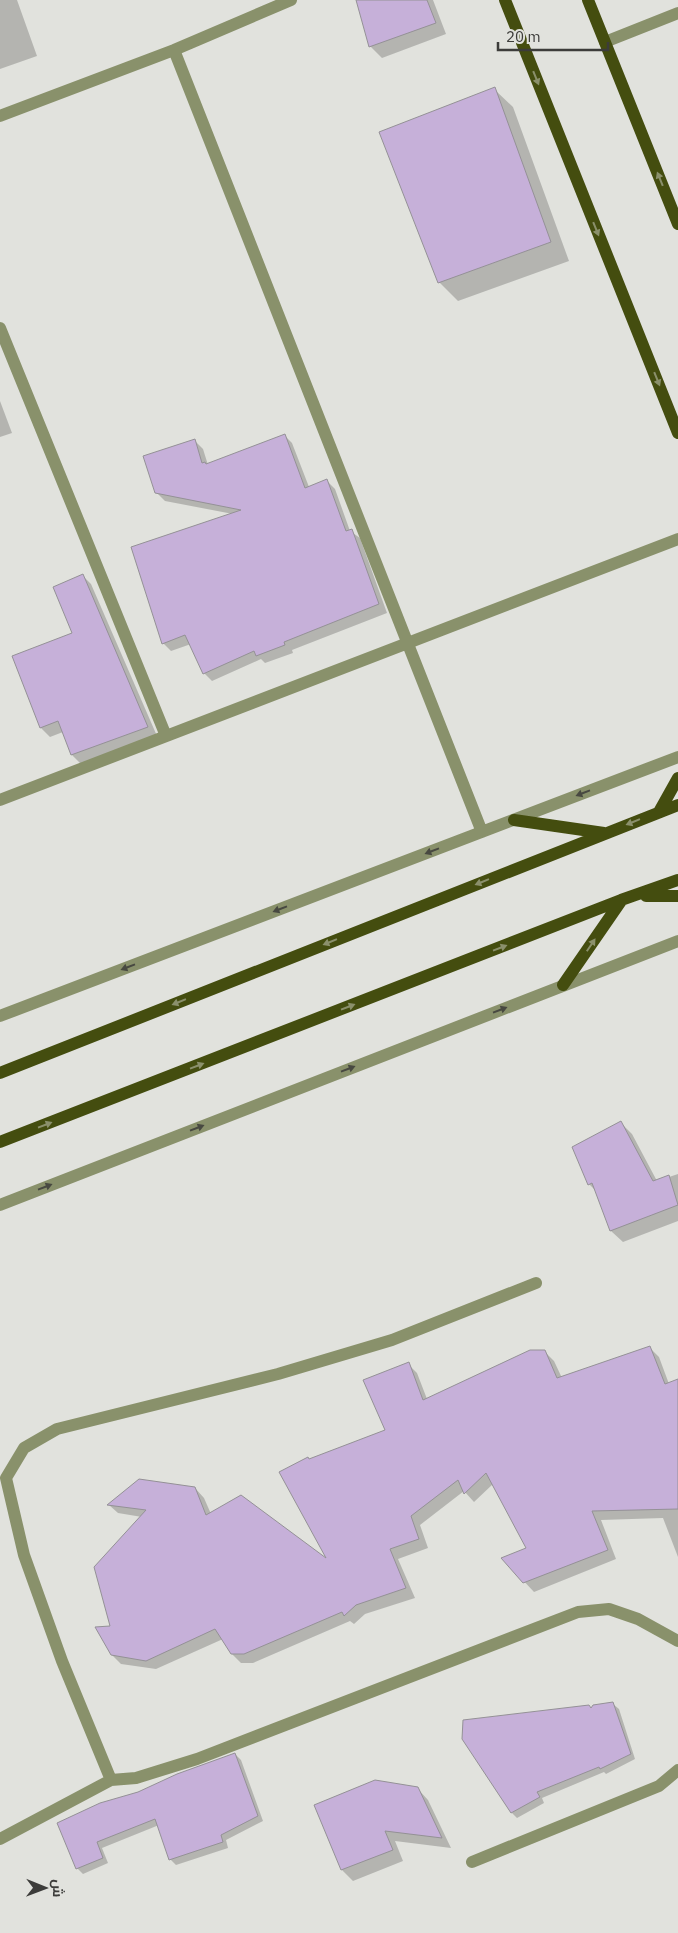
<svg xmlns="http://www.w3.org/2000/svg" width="678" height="1933" font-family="'IBM Plex Sans',Cairo,sans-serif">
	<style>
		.shadow { fill: #0003 }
		.building { fill: #c6b0d9; stroke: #949196 }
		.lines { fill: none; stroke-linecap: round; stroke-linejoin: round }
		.minor { stroke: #89916b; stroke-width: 12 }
		.major { stroke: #444d0f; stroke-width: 12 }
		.oneway { fill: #8b906c }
		.oneway2 { fill: #484941 }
	</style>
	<rect width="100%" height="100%" fill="#e1e2dd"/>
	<!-- shadow -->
	<path class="shadow" d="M0 0H17L37 56 0 69Z
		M357 0H433L446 34 382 58 371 47Z
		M494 89 513 107 569 261 458 301 439 282Z
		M0 401 12 433 0 437Z
		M284 435 292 443 309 487 327 481 335 489 350 531 360 538 387 613 292 650 293 653 265 663 261 659 212 681 204 673 191 644 171 651 163 643 233 514 165 501 156 492 195 441 203 449 208 465Z
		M82 575 91 584 157 736 81 764 72 755 63 732 50 737 41 728 14 657 74 633Z
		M621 1123 632 1134 657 1181 678 1174V1221L623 1242 611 1231 596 1191 589 1184Z
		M650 1348 659 1357 669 1384 678 1381V1557L663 1518 601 1520 616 1559 534 1592 503 1559 528 1549 493 1484 474 1502 464 1491 420 1525 428 1548 398 1559 415 1598 365 1614 354 1624 350 1621 253 1663H241L232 1654 223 1639 156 1669 121 1664 112 1655V1627L142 1517 118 1513 109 1505 195 1488 204 1498 211 1514 330 1562 309 1460 386 1431 408 1364 417 1373 427 1399 545 1352 554 1361 562 1378Z
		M613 1704 619 1709 635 1759 606 1774 604 1772 542 1798 544 1803 517 1818 512 1813 591 1709Z
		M235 1754 241 1760 263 1821 226 1840 228 1848 176 1865 170 1859 159 1825 102 1848 108 1863 83 1874 78 1869 58 1824Z
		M417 1788 428 1800 451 1848 395 1841 403 1861 353 1881 342 1870 315 1805Z"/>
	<!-- building -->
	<path class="building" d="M356 0H427L436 23 369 47Z
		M495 87 551 242 438 283 379 132Z
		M285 434 305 488 327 479 346 531 352 529 379 604 284 642 285 645 256 656 254 651 203 674 185 635 162 644 131 547 241 510 155 493 143 456 195 439 202 463 205 462 206 464Z
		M83 574 148 727 71 755 58 721 40 728 12 656 72 633 53 587Z
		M621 1121 653 1181 669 1175 678 1205 610 1231 592 1183 588 1185 572 1147Z
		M650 1346 665 1384 678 1379V1509L592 1511 608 1550 523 1583 501 1558 526 1548 486 1473 464 1494 458 1480 411 1516 419 1539 390 1549 406 1588 356 1605 344 1616 342 1612 244 1654H231L215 1629 146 1661 111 1655 95 1627 110 1626 94 1567 146 1510 107 1505 139 1479 195 1487 206 1515 241 1495 326 1558 279 1472 308 1457 309 1459 385 1430 363 1380 409 1362 423 1400 530 1350H545L557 1378Z
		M613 1702 631 1754 600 1769 599 1767 537 1792 540 1797 511 1813 462 1739 463 1720 589 1705 591 1708 593 1705Z
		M235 1753 258 1816 221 1835 223 1842 169 1860 155 1819 97 1842 103 1858 76 1869 57 1823 100 1803 138 1792 177 1774Z
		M375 1780 418 1787 442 1838 385 1831 393 1850 341 1870 314 1805Z"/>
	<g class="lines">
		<!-- minor -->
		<path class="minor" d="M605 42 678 13
			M174 50 482 832
			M0 116 174 50 291 0
			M0 328 166 736
			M0 800 678 539
			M0 1016 678 757
			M0 1205 678 941
			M111 1780 62 1661 24 1555 6 1478 24 1448 57 1429 278 1374 392 1340 536 1283
			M0 1839 111 1780 136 1778 197 1759 578 1612 609 1609 638 1619 678 1641
			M472 1862 659 1786 678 1770"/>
		<!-- major -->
		<path class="major" d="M505 0 678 433
			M588 0 678 224
			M659 812 678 778
			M514 820 604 833
			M646 896H678
			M563 985 621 901
			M0 1073 678 805
			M0 1142 621 900 678 880"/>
	</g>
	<!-- one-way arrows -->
	<defs><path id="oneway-solid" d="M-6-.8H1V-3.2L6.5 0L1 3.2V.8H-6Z" transform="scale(1.25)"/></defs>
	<g class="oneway">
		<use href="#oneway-solid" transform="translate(536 78) rotate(68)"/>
		<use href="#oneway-solid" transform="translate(660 179) rotate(-112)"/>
		<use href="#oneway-solid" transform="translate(596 229) rotate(68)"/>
		<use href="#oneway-solid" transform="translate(657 379) rotate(68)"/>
		<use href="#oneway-solid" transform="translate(633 822) rotate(158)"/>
		<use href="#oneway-solid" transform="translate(482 882) rotate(158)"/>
		<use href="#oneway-solid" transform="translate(330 942) rotate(158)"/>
		<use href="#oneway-solid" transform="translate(591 945) rotate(-56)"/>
		<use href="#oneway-solid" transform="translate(500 948) rotate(-21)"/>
		<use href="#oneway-solid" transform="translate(179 1002) rotate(158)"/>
		<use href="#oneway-solid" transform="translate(348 1007) rotate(-21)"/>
		<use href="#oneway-solid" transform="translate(197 1066) rotate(-21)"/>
		<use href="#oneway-solid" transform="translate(45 1125) rotate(-21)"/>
	</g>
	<g class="oneway2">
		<use href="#oneway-solid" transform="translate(583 793) rotate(159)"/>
		<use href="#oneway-solid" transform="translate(432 851) rotate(159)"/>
		<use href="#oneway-solid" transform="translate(280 909) rotate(159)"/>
		<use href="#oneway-solid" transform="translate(128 967) rotate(159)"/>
		<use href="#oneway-solid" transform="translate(500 1010) rotate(-21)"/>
		<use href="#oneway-solid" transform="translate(348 1069) rotate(-21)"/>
		<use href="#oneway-solid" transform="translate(197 1128) rotate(-21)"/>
		<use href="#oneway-solid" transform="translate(45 1187) rotate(-21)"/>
	</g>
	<!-- north arrow -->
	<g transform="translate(45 1888) rotate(91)" stroke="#e1e2dd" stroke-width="4" paint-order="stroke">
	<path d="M0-4L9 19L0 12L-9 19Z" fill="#3c3c3a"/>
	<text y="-8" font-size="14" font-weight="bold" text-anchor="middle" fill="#3c3c3a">ش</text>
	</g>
	<!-- scale -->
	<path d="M498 42v8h110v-8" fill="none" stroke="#3c3c3a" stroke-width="2.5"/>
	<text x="506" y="42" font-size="15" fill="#3c3c3a" stroke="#e1e2dd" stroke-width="4" paint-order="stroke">20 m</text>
</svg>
